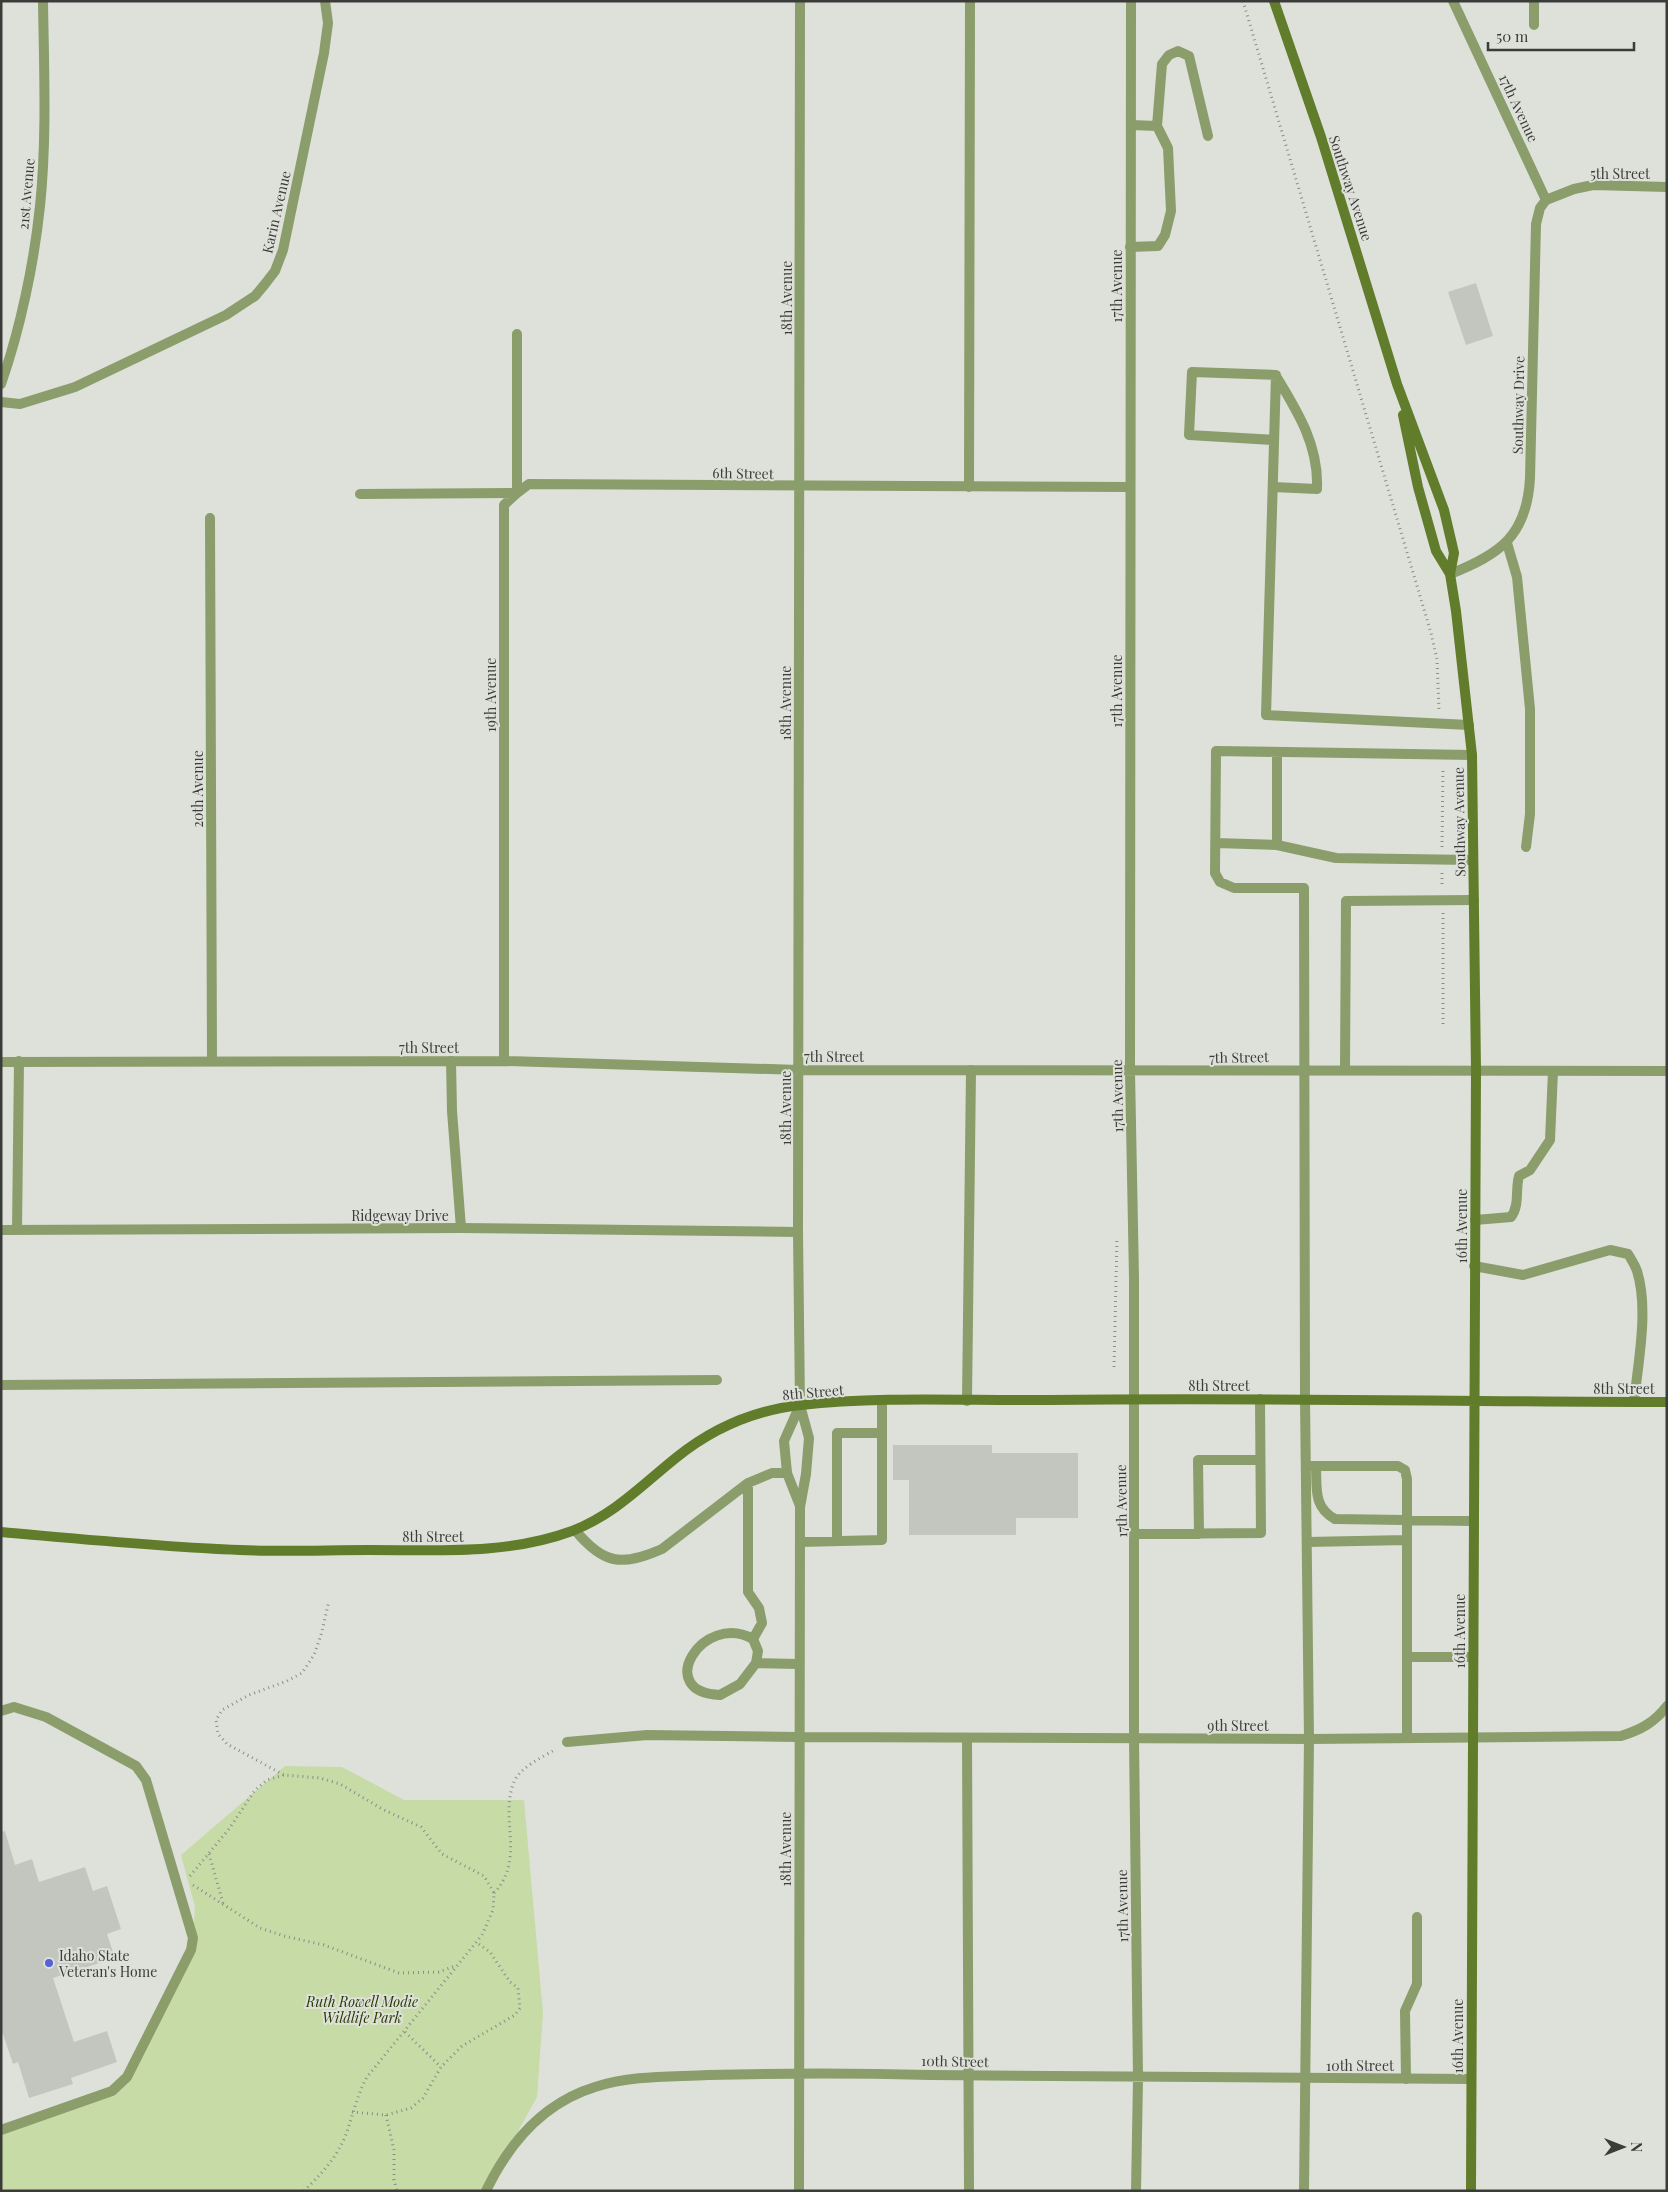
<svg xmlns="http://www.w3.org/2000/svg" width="1668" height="2192" font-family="'Playfair Display',serif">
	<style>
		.green { fill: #c6dba6 }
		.building { fill: #c3c6bf }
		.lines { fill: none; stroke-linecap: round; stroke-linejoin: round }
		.path { stroke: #8b8d88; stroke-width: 3; stroke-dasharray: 1 4; stroke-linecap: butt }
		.lane { stroke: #8a9d6b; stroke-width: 10 }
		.street { stroke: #8a9d6b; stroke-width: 10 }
		.secondary { stroke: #617c2b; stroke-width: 10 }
		.poi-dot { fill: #5761d8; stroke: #dee1da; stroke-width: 2 }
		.labels { text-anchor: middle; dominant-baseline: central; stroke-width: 4; stroke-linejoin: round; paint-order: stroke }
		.street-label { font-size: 14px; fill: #3b3c39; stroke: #dee1da }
		.poi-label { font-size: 14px; fill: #3b3c39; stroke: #dee1da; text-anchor: start }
		.park-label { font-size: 14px; font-style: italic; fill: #283800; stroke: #dee1da }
	</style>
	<rect width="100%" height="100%" fill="#dee1da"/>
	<!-- green -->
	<path class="green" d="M285 1766 342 1767 404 1800H524L543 2013 537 2097 485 2191H1V2130L112 2091 127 2077 193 1938 195 1907 181 1855Z"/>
	<!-- building -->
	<path class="building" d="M1476 283 1493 336 1466 345 1448 292Z
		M893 1445H992V1453H1078V1518H1016V1535H909V1480H893Z
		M5 1831 15 1865 32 1859 39 1882 85 1867 93 1891 107 1886 121 1929 107 1934 115 1958 53 1978 74 2042 107 2031 117 2062 71 2078 73 2084 29 2098 18 2062 13 2064 1 2028V1832Z"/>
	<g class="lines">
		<!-- path -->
		<path class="path" d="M1243 1 1431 633 1437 659 1439 710
			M1442 847 1443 768
			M1442 873V887
			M1443 913V1026
			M1114 1367 1117 1238
			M209 1854 223 1903
			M190 1876 229 1829 255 1790 267 1780 284 1775
			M193 1885 260 1928 284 1936 324 1945 399 1973 439 1972 455 1966
			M494 1893C526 1859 499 1819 514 1782 520 1767 543 1757 556 1749
			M405 2032 441 2067
			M352 2112 386 2115 411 2108 423 2098 441 2067 462 2046 515 2015 520 2008 518 1988 510 1982 490 1952 476 1942
			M386 2115 394 2150V2180L397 2191
			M304 2191C317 2178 330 2165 339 2149 351 2129 354 2100 367 2077L482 1935 493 1910 494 1893 484 1876 442 1854 421 1827 384 1810 340 1784 320 1778 284 1775 227 1744 218 1734 216 1720 222 1710 249 1695 287 1681 302 1673 314 1655 321 1635 329 1601"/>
		<!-- lane -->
		<path class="lane" d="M1534 1V25
			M1157 126 1162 64 1169 55 1178 51 1189 56 1208 136
			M1130 247 1158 246 1165 235 1171 211 1168 148 1157 126 1131 125
			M1274 440 1189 435 1192 372 1276 375 1266 715 1469 725
			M969 487 970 1
			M1273 487 1317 489C1319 446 1298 412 1276 376
			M1507 543 1517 577 1530 709V814L1526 847
			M1216 843 1277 845V752
			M1277 845 1336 858 1473 860
			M451 1061 452 1111 461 1228
			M1345 1070 1346 901 1474 900
			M1475 1220 1511 1217C1520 1205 1515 1190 1519 1176L1530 1170 1550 1140 1553 1071
			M17 1230 19 1061
			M1474 1266 1523 1275 1610 1250 1628 1254C1631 1259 1635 1265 1637 1271 1649 1309 1638 1363 1634 1402
			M1 1385 717 1380
			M967 1401 971 1070
			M1306 1466H1398L1405 1470 1407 1479V1738
			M1316 1466C1317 1488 1313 1507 1335 1519L1473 1521
			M748 1483V1592L759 1608 762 1623 753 1639C702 1611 653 1693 720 1695L740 1684 756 1663 799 1664
			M575 1530C603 1564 621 1567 662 1549L748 1483 772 1473H787
			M1135 1534 1261 1533 1260 1399
			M1199 1534 1198 1460H1260
			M837 1541V1433H882
			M800 1542 882 1540V1401
			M1307 1542 1407 1540
			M753 1639 758 1651 756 1663
			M1407 1657H1472
			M1 1711 14 1707 46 1717 136 1766 146 1780 193 1938 191 1950 127 2077 112 2091 1 2130
			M967 1738 969 2191
			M567 1742 647 1735 798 1737
			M1406 2079 1405 2011 1417 1984V1917
			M1304 2191 1309 1739 1305 1400 1304 888H1234L1220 882 1215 873 1216 751 1472 755"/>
		<!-- street -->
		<path class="street" d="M1131 1 1130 1072 1134 1278V1739L1138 2079 1136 2191
			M1453 1 1546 200
			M1546 200 1574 189 1593 185 1667 187
			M1 384C20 330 34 264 40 206 47 139 44 69 43 1
			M1 402 20 404 75 387 226 315 255 296 265 284 275 271 283 250 324 53 328 23 325 1
			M360 494 517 493 529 484 1129 487
			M210 518 212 1061
			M1450 574C1501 554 1527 535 1530 478L1536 224 1540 208 1546 200
			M504 1061V505L517 493V334
			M1 1062 504 1061 799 1070 1667 1071
			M1 1230 461 1228 798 1232
			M800 1506 787 1473 784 1441 800 1405
			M798 1737 1309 1739 1621 1736C1640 1730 1654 1723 1667 1706
			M486 2191C509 2143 543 2103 595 2087 632 2075 671 2077 708 2075 783 2073 857 2073 931 2075 1111 2078 1291 2079 1471 2079
			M799 2191 800 1507 806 1474 809 1438 800 1405 798 1232 800 1"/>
		<!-- secondary -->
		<path class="secondary" d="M1274 1 1321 137 1397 384 1444 510 1454 553 1450 574 1456 611 1472 755 1476 1071 1471 2191
			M1403 415 1418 487 1436 551 1450 574
			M1 1532C81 1539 161 1547 240 1550 283 1552 326 1550 369 1550 438 1550 507 1555 572 1531 614 1515 643 1484 677 1457 713 1428 755 1410 801 1405 882 1396 969 1401 1050 1400 1255 1397 1461 1402 1667 1402"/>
	</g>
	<!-- markers -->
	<circle class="poi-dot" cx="49" cy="1963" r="5"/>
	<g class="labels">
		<!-- street labels -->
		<g class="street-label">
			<text transform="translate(1519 108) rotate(65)">17th Avenue</text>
			<text x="1620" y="173">5th Street</text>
			<text transform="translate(1351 188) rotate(72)">Southway Avenue</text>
			<text transform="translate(26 194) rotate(-85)">21st Avenue</text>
			<text transform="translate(276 212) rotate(-77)">Karin Avenue</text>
			<text transform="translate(1116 286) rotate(-90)">17th Avenue</text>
			<text transform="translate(786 298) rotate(-90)">18th Avenue</text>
			<text transform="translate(1518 405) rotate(-89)">Southway Drive</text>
			<text transform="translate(743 473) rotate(1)">6th Street</text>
			<text transform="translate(1116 691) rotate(-90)">17th Avenue</text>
			<text transform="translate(490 695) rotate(-90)">19th Avenue</text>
			<text transform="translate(785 703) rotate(-90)">18th Avenue</text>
			<text transform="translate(197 789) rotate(-90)">20th Avenue</text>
			<text transform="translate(1459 822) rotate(-91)">Southway Avenue</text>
			<text x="429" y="1047">7th Street</text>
			<text x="834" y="1056">7th Street</text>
			<text transform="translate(1239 1057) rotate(-1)">7th Street</text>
			<text transform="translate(1117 1096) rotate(-91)">17th Avenue</text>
			<text transform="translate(785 1108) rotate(-90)">18th Avenue</text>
			<text x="400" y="1215">Ridgeway Drive</text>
			<text transform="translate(1461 1226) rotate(-90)">16th Avenue</text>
			<text x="1219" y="1385">8th Street</text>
			<text x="1624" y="1388">8th Street</text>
			<text transform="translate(813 1392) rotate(-5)">8th Street</text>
			<text transform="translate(1121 1501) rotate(-91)">17th Avenue</text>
			<text x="433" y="1536">8th Street</text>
			<text transform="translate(1459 1631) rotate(-90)">16th Avenue</text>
			<text x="1238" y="1725">9th Street</text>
			<text transform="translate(785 1849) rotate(-90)">18th Avenue</text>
			<text transform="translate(1122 1906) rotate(-91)">17th Avenue</text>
			<text transform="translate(1457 2036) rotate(-90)">16th Avenue</text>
			<text transform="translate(955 2061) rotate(1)">10th Street</text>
			<text x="1360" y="2065">10th Street</text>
		</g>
		<!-- poi labels -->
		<g class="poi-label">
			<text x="59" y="1955">Idaho State<tspan x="59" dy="16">Veteran's Home</tspan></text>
		</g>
		<!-- park labels -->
		<g class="park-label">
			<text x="362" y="2001">Ruth Rowell Modie<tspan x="362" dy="16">Wildlife Park</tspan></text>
		</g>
	</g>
	<!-- border -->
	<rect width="1668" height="2192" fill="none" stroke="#3b3c39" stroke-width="5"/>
	<!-- north arrow -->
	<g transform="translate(1623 2147) rotate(90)" stroke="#dee1da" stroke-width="4" paint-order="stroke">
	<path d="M0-4L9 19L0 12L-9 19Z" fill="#3b3c39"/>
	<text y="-8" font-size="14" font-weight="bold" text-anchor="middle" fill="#3b3c39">N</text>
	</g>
	<!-- scale -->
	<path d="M1488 42v8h146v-8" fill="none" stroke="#3b3c39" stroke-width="2.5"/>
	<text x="1496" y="42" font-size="15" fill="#3b3c39" stroke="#dee1da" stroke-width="4" paint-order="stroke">50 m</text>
</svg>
